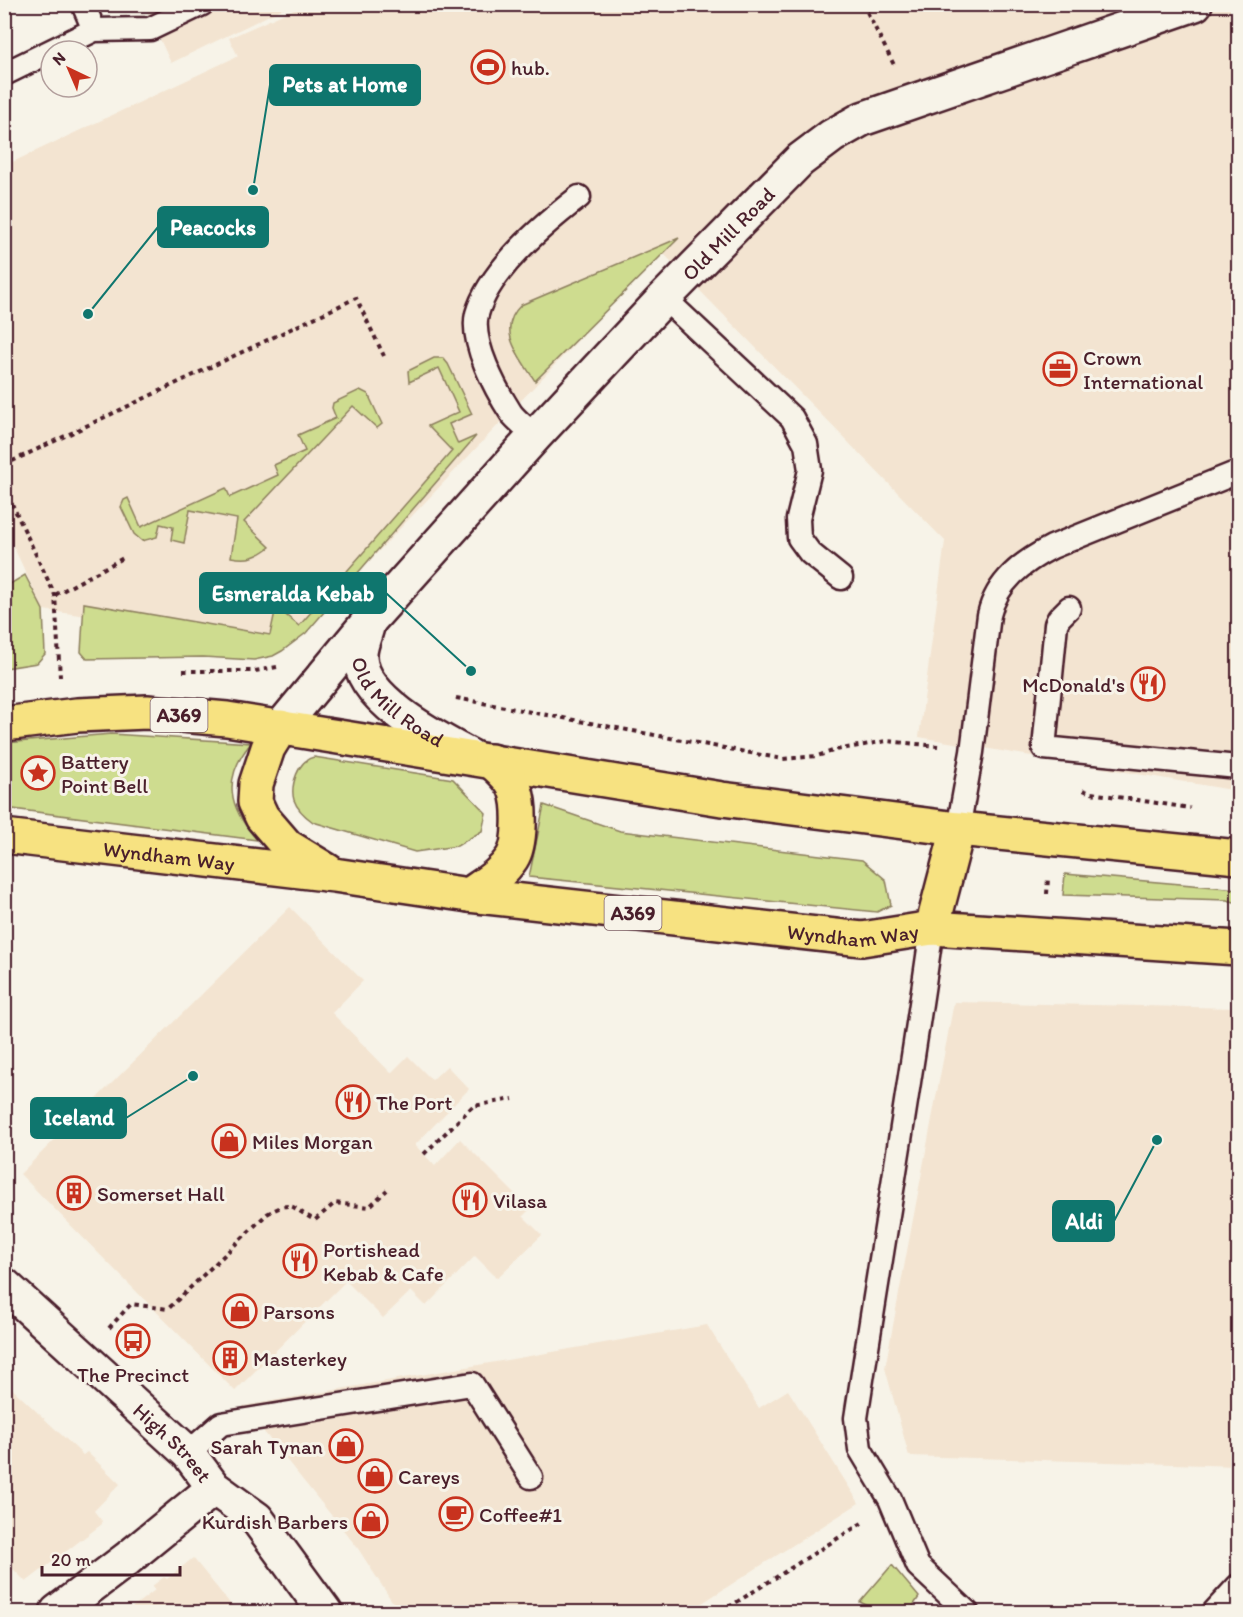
<svg xmlns="http://www.w3.org/2000/svg" width="1243" height="1617" font-family="Itim,sans-serif">
	<style>
		.built { fill: #f3e4d1 }
		.green { fill: #cedc8f; stroke: #8c7e5d; stroke-width: 1.5 }
		.lines { fill: none; stroke-linecap: round; stroke-linejoin: round }
		.lane-casing { stroke: #4a1f2b; stroke-width: 27 }
		.street-casing { stroke: #4a1f2b; stroke-width: 38 }
		.secondary-casing { stroke: #4a1f2b; stroke-width: 38 }
		.primary-casing { stroke: #4a1f2b; stroke-width: 38 }
		.path { stroke: #4a1f2b; stroke-width: 4; stroke-dasharray: 4.5 4.5; stroke-linecap: butt }
		.lane { stroke: #f7f3e8; stroke-width: 22 }
		.street { stroke: #f7f3e8; stroke-width: 33 }
		.secondary { stroke: #f7f3e8; stroke-width: 33 }
		.primary { stroke: #f7e281; stroke-width: 33 }
		.labels { text-anchor: middle; dominant-baseline: central; stroke-width: 6; stroke-linejoin: round; paint-order: stroke }
		.shield { fill: #f7f3e8; stroke: #7e5f64; stroke-width: 1.5 }
		.shield-label { font-size: 20px; font-weight: bold; fill: #4a1f2b }
		.poi-label { font-size: 21px; fill: #4a1f2b; stroke: #f7f3e8; text-anchor: start }
		.street-label { font-size: 21px; fill: #4a1f2b; stroke: #f7f3e8 }
		.leader { fill: none; stroke: #0f766e; stroke-width: 2 }
		.callout-dot { fill: #0f766e; stroke: #f7f3e8; stroke-width: 2 }
		.callout { fill: #0f766e; stroke: #0f766e; stroke-width: 2 }
		.callout-label { font-size: 22px; text-anchor: middle; font-weight: bold; fill: #fff }
	</style>
	<rect width="100%" height="100%" fill="#f7f3e8"/>
	<filter id="ink" filterUnits="userSpaceOnUse"><feTurbulence type="fractalNoise" baseFrequency=".0167" numOctaves="2"/><feDisplacementMap in="SourceGraphic" scale="12" xChannelSelector="R" yChannelSelector="G"/><feConvolveMatrix kernelMatrix="1 2 1 2 8 2 1 2 1" color-interpolation-filters="sRGB"/></filter>
	<g filter="url(#ink)">
		<!-- built -->
		<path class="built" d="M144 5H290L171 63Z
			M303 5H1238V791L919 737 945 541 664 254 602 315 307 627 285 643 43 610 5 528 4 166 238 56 229 38Z
			M290 907 363 981 332 1013 391 1073 408 1056 432 1080 447 1066 469 1089 415 1145 435 1166 460 1139 530 1209 523 1216 542 1235 497 1278 475 1256 426 1306 411 1291 383 1318 346 1281 235 1391 20 1174Z
			M954 1002 1238 1008V1466L909 1456 885 1368Z
			M707 1325 759 1408 788 1390 859 1503 688 1612H399L357 1547 243 1406Z
			M5 1382 83 1455 87 1452 120 1484 94 1511 102 1521V1524L26 1582 5 1561Z
			M193 1558 237 1612H126L155 1590 152 1586 164 1577 167 1579Z"/>
		<!-- green -->
		<path class="green" d="M679 238 535 381C520 357 495 330 521 305Z
			M434 358H443L448 364 472 414 449 424 458 444 476 436 306 633 282 651 273 656 254 660 203 657 87 659 81 652 84 603 270 635 276 607 299 626 452 451 428 426 459 412 439 368 409 382 408 371Z
			M360 390 368 394 382 424 377 428 353 406 244 522 270 547C256 558 248 560 231 557L237 519 190 510 184 543 171 540 173 527 160 524 157 537 142 541 134 534 121 507 124 500 128 498 141 527 226 488 230 497 278 475 274 465 305 451 298 435 336 418 332 408 333 403Z
			M25 575 43 610 45 654 37 663 5 668V587Z
			M111 734 251 743C222 778 228 807 257 840L5 808V743Z
			M314 757 453 779 486 813 482 831 457 846 415 852 313 822C306 817 297 809 294 800 290 786 298 760 314 757Z
			M544 805 620 831 862 860 886 880 891 905 877 912 529 877Z
			M1065 874 1238 889V903L1227 900 1063 895Z
			M892 1565 919 1597 909 1612H880L860 1602Z"/>
		<g class="lines">
			<!-- lane casing -->
			<g class="lane-casing">
				<path id="lane" d="M83 4 94 30
					M4 74 94 30 150 29 202 4
					M664 298 792 418 806 444 810 470 798 519 799 538 810 553 841 578
					M535 436C527 428 517 421 511 413 496 390 470 342 477 314 489 270 544 224 579 197
					M1069 608 1059 618 1056 624 1044 748 1238 767
					M958 829 972 752 989 615C997 581 1023 562 1052 547L1238 472
					M932 928C909 1092 881 1255 856 1418L860 1449 890 1499 918 1566 967 1612
					M188 1453 221 1424 472 1384 531 1477
					M1214 1612 1238 1586"/>
			</g>
			<!-- street casing -->
			<g class="street-casing">
				<g id="street">
					<path id="s1" d="M368 623C366 633 360 645 360 655 359 699 438 739 470 756"/>
					<path id="s2" d="M281 727 369 621 535 436 664 298 800 160 832 136 862 119 1195 4"/>
				</g>
			</g>
			<!-- secondary casing -->
			<g class="secondary-casing">
				<g id="secondary">
					<path id="s3" d="M4 1285 188 1453 214 1488 257 1519 325 1612"/>
					<path d="M57 1612 127 1559 214 1488"/>
				</g>
			</g>
			<!-- primary casing -->
			<g class="primary-casing">
				<g id="primary">
					<path d="M4 724 77 715 147 712 227 719 722 799 958 829 1238 857"/>
					<path d="M281 727 268 748 256 784 255 802 262 817 287 846 328 871"/>
					<path id="s4" d="M4 836 334 875 469 895 862 939 932 928 1238 948"/>
					<path d="M469 895C484 884 501 875 512 858 521 844 521 805 515 789 510 777 500 769 491 761"/>
					<path d="M932 928 958 829"/>
				</g>
			</g>
			<!-- path -->
			<path class="path" d="M863 4 894 65
				M4 465 356 298 384 356
				M4 487 55 595 60 677
				M55 595 125 557
				M183 671H255L277 667
				M456 698 783 759 817 756 836 750 886 741 938 746
				M1083 790 1091 793 1190 808
				M1047 894 1048 878
				M424 1154 473 1106 513 1099
				M109 1328 131 1304 168 1309 267 1214C295 1198 291 1209 315 1220L335 1203 369 1207 387 1190
				M721 1612 862 1523"/>
			<!-- lane -->
			<use href="#lane" class="lane"/>
			<!-- street -->
			<use href="#street" class="street"/>
			<!-- secondary -->
			<use href="#secondary" class="secondary"/>
			<!-- primary -->
			<use href="#primary" class="primary"/>
		</g>
	</g>
	<!-- icons -->
	<defs>
		<g id="stadium-ring" transform="scale(1.725)"><circle r="9.5" fill="#f7f3e8" stroke="#c8321e" stroke-width="1.5"/><path d="M0-5a6.5 5 0 1 0 0 10a6.5 5 0 1 0 0-10ZM-3.5-1.8h7v3.6h-7Z" fill="#c8321e"/></g>
		<g id="office-ring" transform="scale(1.725)"><circle r="9.5" fill="#f7f3e8" stroke="#c8321e" stroke-width="1.5"/><path d="M-6-3h4V-5.5h4V-3h4V5H-6ZM-1-4.5V-3h2v-1.5ZM-6 0V1H6V0Z" fill="#c8321e"/></g>
		<g id="restaurant-ring" transform="scale(1.725)"><circle r="9.5" fill="#f7f3e8" stroke="#c8321e" stroke-width="1.5"/><path d="M-5-6h1v4h1v-4h1v4h1v-4h1v5L-1.5 .5V6h-2V.5L-5-1ZM5-6V6H3V1.5H1.5Q1.5-4 5-6Z" fill="#c8321e"/></g>
		<g id="sight-ring" transform="scale(1.725)"><circle r="9.5" fill="#f7f3e8" stroke="#c8321e" stroke-width="1.5"/><path d="M0-6L1.8-2.2L6-1.7L2.9 1.2L3.7 5.4L0 3.3L-3.7 5.4L-2.9 1.2L-6-1.7L-1.8-2.2Z" fill="#c8321e"/></g>
		<g id="shop-ring" transform="scale(1.725)"><circle r="9.5" fill="#f7f3e8" stroke="#c8321e" stroke-width="1.5"/><path d="M-5-2.5h2.3a2.7 3.5 0 0 1 5.4 0H5L5.5 6h-11ZM-1.5-2.5h3a1.5 2.3 0 0 0-3 0Z" fill="#c8321e"/></g>
		<g id="building-ring" transform="scale(1.725)"><circle r="9.5" fill="#f7f3e8" stroke="#c8321e" stroke-width="1.5"/><path d="M-4-6H4V6H1V3H-1V6H-4ZM-2.5-4.3h1.7v1.8h-1.7ZM.8-4.3h1.7v1.8H.8ZM-2.5-1h1.7V.8h-1.7ZM.8-1h1.7V.8H.8Z" fill="#c8321e"/></g>
		<g id="bus-ring" transform="scale(1.725)"><circle r="9.5" fill="#f7f3e8" stroke="#c8321e" stroke-width="1.5"/><path d="M-5-6H5V4H4V6H2V4H-2V6H-4V4H-5ZM-3.5-4V0h7V-4ZM-3.5 1.2v1.5H-2V1.2ZM2 1.2v1.5H3.5V1.2Z" fill="#c8321e"/></g>
		<g id="cafe-ring" transform="scale(1.725)"><circle r="9.5" fill="#f7f3e8" stroke="#c8321e" stroke-width="1.5"/><path d="M-5.5-4.5H6V0H3Q3 3.5 0 3.5H-2.5Q-5.5 3.5-5.5 0ZM3-3.2v2h1.7v-2ZM-6 4.5H4V6H-6Z" fill="#c8321e"/></g>
	</defs>
	<g fill-rule="evenodd">
		<use href="#stadium-ring" x="488" y="67"/>
		<use href="#office-ring" x="1060" y="369"/>
		<use href="#restaurant-ring" x="1148" y="684"/>
		<use href="#sight-ring" x="38" y="773"/>
		<use href="#restaurant-ring" x="353" y="1102"/>
		<use href="#shop-ring" x="229" y="1141"/>
		<use href="#building-ring" x="74" y="1193"/>
		<use href="#restaurant-ring" x="470" y="1200"/>
		<use href="#restaurant-ring" x="300" y="1261"/>
		<use href="#shop-ring" x="240" y="1311"/>
		<use href="#bus-ring" x="133" y="1341"/>
		<use href="#building-ring" x="230" y="1358"/>
		<use href="#shop-ring" x="346" y="1446"/>
		<use href="#shop-ring" x="375" y="1476"/>
		<use href="#cafe-ring" x="456" y="1514"/>
		<use href="#shop-ring" x="371" y="1521"/>
	</g>
	<g class="labels">
		<!-- shield labels -->
		<g class="shield">
			<rect x="150.5" y="698" width="57" height="34" rx="4.5"/>
			<rect x="604.5" y="896" width="57" height="34" rx="4.5"/>
		</g>
		<g class="shield-label">
			<text x="179" y="715">A369</text>
			<text x="633" y="913">A369</text>
		</g>
		<!-- poi labels -->
		<g class="poi-label">
			<text x="511" y="67">hub.</text>
			<text x="1083" y="357">Crown<tspan x="1083" dy="24">International</tspan></text>
			<text x="1125" y="684" text-anchor="end">McDonald's</text>
			<text x="61" y="761">Battery<tspan x="61" dy="24">Point Bell</tspan></text>
			<text x="376" y="1102">The Port</text>
			<text x="252" y="1141">Miles Morgan</text>
			<text x="97" y="1193">Somerset Hall</text>
			<text x="493" y="1200">Vilasa</text>
			<text x="323" y="1249">Portishead<tspan x="323" dy="24">Kebab &amp; Cafe</tspan></text>
			<text x="263" y="1311">Parsons</text>
			<text x="253" y="1358">Masterkey</text>
			<text x="133" y="1374" text-anchor="middle">The Precinct</text>
			<text x="323" y="1446" text-anchor="end">Sarah Tynan</text>
			<text x="398" y="1476">Careys</text>
			<text x="479" y="1514">Coffee#1</text>
			<text x="348" y="1521" text-anchor="end">Kurdish Barbers</text>
		</g>
		<!-- street labels -->
		<g class="street-label">
			<text stroke="none"><textPath href="#s2" startOffset="666">Old Mill Road</textPath></text>
			<text stroke="none"><textPath href="#s1" startOffset="96">Old Mill Road</textPath></text>
			<text stroke="none"><textPath href="#s4" startOffset="166">Wyndham Way</textPath></text>
			<text stroke="none"><textPath href="#s4" startOffset="855">Wyndham Way</textPath></text>
			<text stroke="none"><textPath href="#s3" startOffset="231">High Street</textPath></text>
		</g>
	</g>
	<!-- callouts -->
	<path class="leader" d="M253 190L270 85M88 314L158 227M471 671L386 593M193 1076L126 1118M1157 1140L1114 1221"/>
	<g class="callout-dot">
		<circle cx="253" cy="190" r="6"/>
		<circle cx="88" cy="314" r="6"/>
		<circle cx="471" cy="671" r="6"/>
		<circle cx="193" cy="1076" r="6"/>
		<circle cx="1157" cy="1140" r="6"/>
	</g>
	<g class="callout">
		<rect x="270" y="65" width="150" height="40" rx="6"/>
		<rect x="158" y="207" width="110" height="40" rx="6"/>
		<rect x="200" y="573" width="186" height="40" rx="6"/>
		<rect x="31" y="1098" width="95" height="40" rx="6"/>
		<rect x="1053" y="1201" width="61" height="40" rx="6"/>
	</g>
	<g class="callout-label">
		<text x="345" y="92">Pets at Home</text>
		<text x="213" y="235">Peacocks</text>
		<text x="293" y="601">Esmeralda Kebab</text>
		<text x="79" y="1125">Iceland</text>
		<text x="1084" y="1229">Aldi</text>
	</g>
	<!-- margin -->
	<rect width="1243" height="1617" fill="none" stroke="#f7f3e8" stroke-width="24"/>
	<rect x="12" y="12" width="1219" height="1593" fill="none" stroke="#4a1f2b" stroke-width="2" filter="url(#ink)"/>
	<!-- north arrow -->
	<g transform="translate(69 69) rotate(316)"><circle r="28" fill="#f7f3e8" stroke="#b29e9c" stroke-width="1.5"/>
	<path d="M0-4.5L10 22L0 15L-10 22Z" fill="#c8321e"/>
	<text y="-9" font-size="16" font-weight="bold" text-anchor="middle" fill="#4a1f2b">N</text>
	</g>
	<!-- scale -->
	<path d="M42 1566v9h138v-9" fill="none" stroke="#4a1f2b" stroke-width="3"/>
	<text x="51" y="1566" font-size="18" fill="#4a1f2b" stroke="#f7f3e8" stroke-width="4.5" paint-order="stroke">20 m</text>
</svg>
